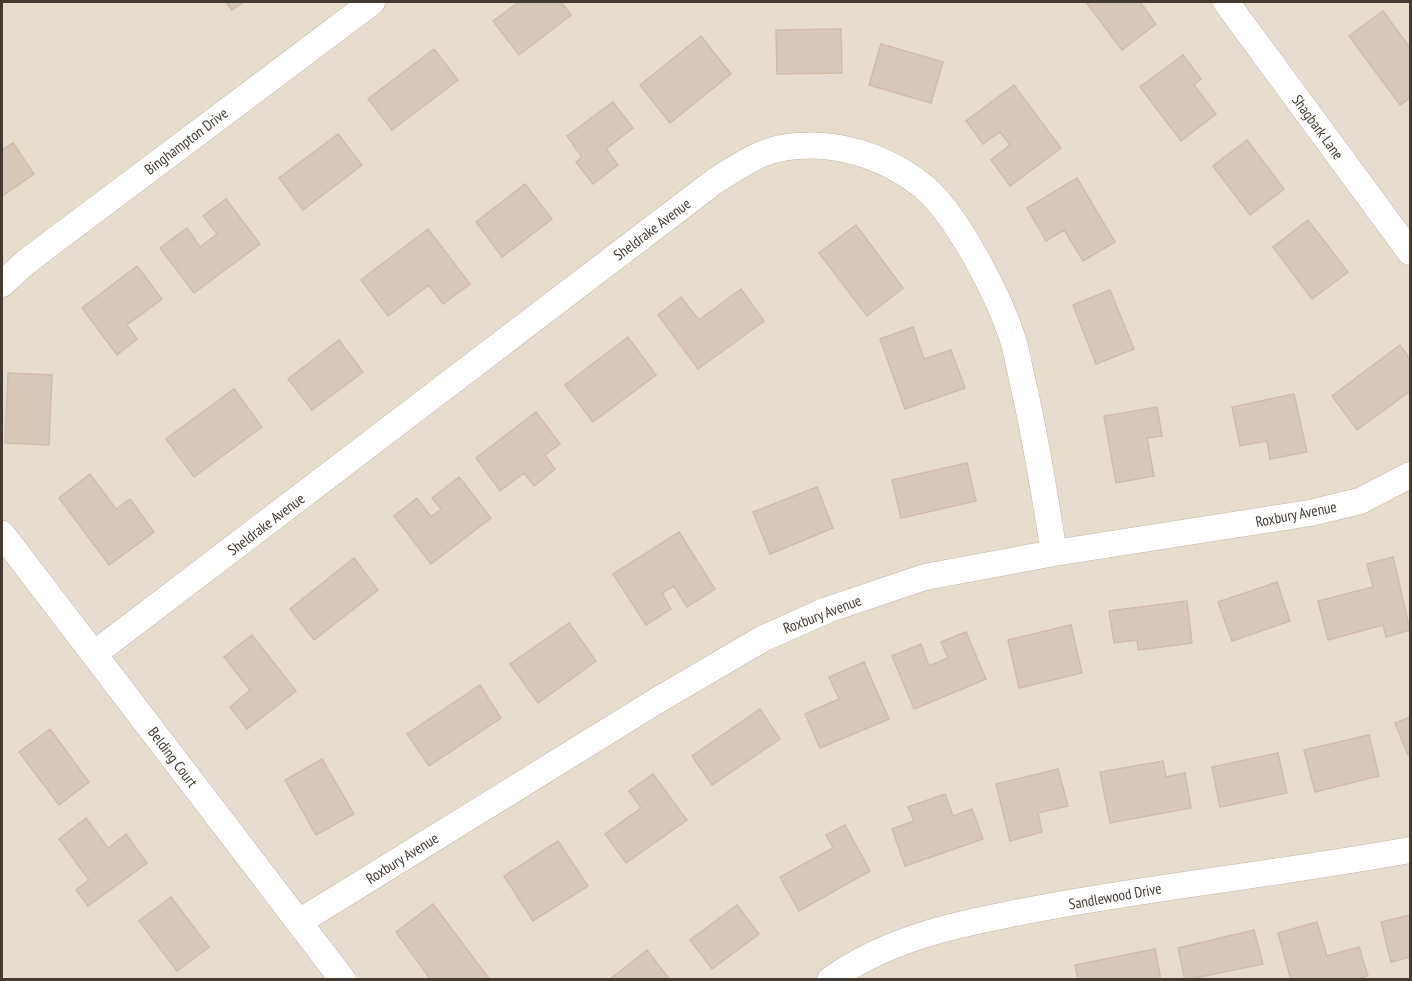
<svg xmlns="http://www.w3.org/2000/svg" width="1412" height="981" font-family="'PT Sans Narrow',sans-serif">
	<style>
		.residential { fill: #e6ddcf }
		.building { fill: #d7c9b9; stroke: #cfbda9; stroke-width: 1.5 }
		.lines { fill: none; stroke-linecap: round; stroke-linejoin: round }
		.minor-casing { stroke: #c0b5a7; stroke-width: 27 }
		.minor { stroke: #fff; stroke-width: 26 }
		.labels { text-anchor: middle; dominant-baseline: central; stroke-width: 5; stroke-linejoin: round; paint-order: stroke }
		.street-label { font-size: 15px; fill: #433b32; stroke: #fff }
	</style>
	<rect width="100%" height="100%" fill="#f2ece1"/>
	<!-- residential -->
	<path class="residential" d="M2 2H1410V979L6 980 2 974Z"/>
	<!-- building -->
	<path class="building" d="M226 2H244L232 10Z
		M519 2H561L571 15 519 55 493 21Z
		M1086 2H1140L1156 24 1122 50Z
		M1383 11 1410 48V98L1400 105 1349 36Z
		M841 29 842 73 777 74 776 30Z
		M701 36 731 74 670 123 640 85Z
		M881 44 943 62 931 103 869 85Z
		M434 49 458 80 392 130 368 99Z
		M1183 55 1201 79 1194 85 1216 114 1181 141 1140 87Z
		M1014 85 1061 148 1010 186 991 160 1010 145 1000 132 983 144 966 121Z
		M613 102 633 128 606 149 618 165 593 184 576 162 582 157 567 136Z
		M338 134 362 165 303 210 279 178Z
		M1247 140 1284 189 1250 215 1213 166Z
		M13 143 34 174 2 196V150Z
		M1077 178 1115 242 1083 261 1064 230 1046 241 1027 208Z
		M525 184 552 219 502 257 476 222Z
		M226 199 260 244 194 293 160 248 187 228 200 247 217 234 203 216Z
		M1308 220 1348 272 1312 299 1273 247Z
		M856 225 903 288 867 316 819 253Z
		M428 229 470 284 443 304 429 285 388 316 361 280Z
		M137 266 162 299 127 325 137 339 117 355 82 308Z
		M741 289 764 321 698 369 658 315 681 297 699 320Z
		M1110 290 1134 349 1096 364 1073 305Z
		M913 327 924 359 951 350 965 388 905 409 880 339Z
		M628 337 656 375 593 422 565 385Z
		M339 340 363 372 312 410 288 379Z
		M1400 345 1410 359V391L1357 430 1332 396Z
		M8 373 52 375 49 445 5 443Z
		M234 389 262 427 194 477 166 439Z
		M1294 394 1307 452 1270 459 1267 441 1240 446 1232 407Z
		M1157 407 1162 436 1147 438 1154 476 1116 483 1104 416Z
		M536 412 560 444 545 455 555 469 534 486 524 473 500 491 476 458Z
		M967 463 976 501 901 518 892 480Z
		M90 474 116 509 130 499 154 532 109 565 59 498Z
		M459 477 491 518 431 564 394 516 417 498 431 517 441 509 432 498Z
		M817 487 833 528 770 554 753 512Z
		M679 532 715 589 687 607 674 586 662 593 671 609 646 625 613 574Z
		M1393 557 1410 630 1386 637 1383 625 1328 640 1318 601 1373 587 1367 564Z
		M354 558 378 590 314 640 290 609Z
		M1277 582 1290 621 1232 641 1218 602Z
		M1187 601 1192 643 1138 650 1137 640 1114 643 1109 611Z
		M569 623 596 661 538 703 510 664Z
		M1071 625 1082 673 1019 688 1008 640Z
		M966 632 986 679 914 709 892 656 921 644 929 666 948 658 941 642Z
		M252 635 296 691 247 729 230 707 250 690 224 657Z
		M864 662 889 719 820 748 805 714 839 699 829 677Z
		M480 685 501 718 429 766 407 734Z
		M760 709 780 739 712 785 692 756Z
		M1410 717V754L1408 755 1395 723Z
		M50 729 89 782 59 805 19 752Z
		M1369 735 1379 776 1315 792 1304 750Z
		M1278 753 1287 793 1220 807 1212 767Z
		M322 759 354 814 316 835 285 780Z
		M1163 761 1166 777 1185 773 1191 808 1110 823 1100 772Z
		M1058 769 1068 806 1038 813 1042 832 1010 841 996 784Z
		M653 774 687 820 626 863 605 834 641 808 629 791Z
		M945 794 953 816 972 809 983 839 905 866 892 829 914 821 908 807Z
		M86 818 108 848 126 834 147 863 88 906 76 890 89 880 59 839Z
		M845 825 870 871 799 911 780 877 833 848 826 835Z
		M558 841 588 886 533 921 504 876Z
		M171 897 209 947 177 971 139 921Z
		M433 904 490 980H431L396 932Z
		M737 905 759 934 712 969 690 940Z
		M1410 915V957L1391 962 1381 922Z
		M1317 922 1327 956 1359 947 1368 976 1354 980H1291L1278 933Z
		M1254 930 1263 964 1185 980 1178 948Z
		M1155 949 1161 980H1078L1075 965Z
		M647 950 670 980H609Z"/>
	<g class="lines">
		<!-- minor casing -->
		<g class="minor-casing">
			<path id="minor" d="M1226 2 1410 252
				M2 284 26 262 372 2
				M2 534 343 980
				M94 654 715 181C730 172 745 161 762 154 782 145 811 144 833 147 866 152 898 166 924 187 957 215 997 293 1011 334 1017 350 1019 367 1023 383 1036 439 1045 496 1054 553
				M299 922 658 700 764 638 827 610 925 577 1054 553 1310 513 1360 501 1410 475
				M830 980C893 934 973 921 1047 907 1168 885 1290 872 1410 850"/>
		</g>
		<!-- minor -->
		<use href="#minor" class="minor"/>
	</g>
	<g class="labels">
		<!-- street labels -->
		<g class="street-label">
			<text transform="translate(1318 127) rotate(54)">Shagbark Lane</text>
			<text transform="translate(186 141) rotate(-37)">Binghampton Drive</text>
			<text transform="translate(652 229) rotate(-37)">Sheldrake Avenue</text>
			<text transform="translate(1296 514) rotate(-11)">Roxbury Avenue</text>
			<text transform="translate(266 524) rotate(-37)">Sheldrake Avenue</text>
			<text transform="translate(822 614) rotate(-21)">Roxbury Avenue</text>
			<text transform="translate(173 757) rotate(53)">Belding Court</text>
			<text transform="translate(402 858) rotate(-32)">Roxbury Avenue</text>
			<text transform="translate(1115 896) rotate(-10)">Sandlewood Drive</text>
		</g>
	</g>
	<!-- border -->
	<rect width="1412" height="981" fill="none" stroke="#433b32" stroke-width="6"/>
</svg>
